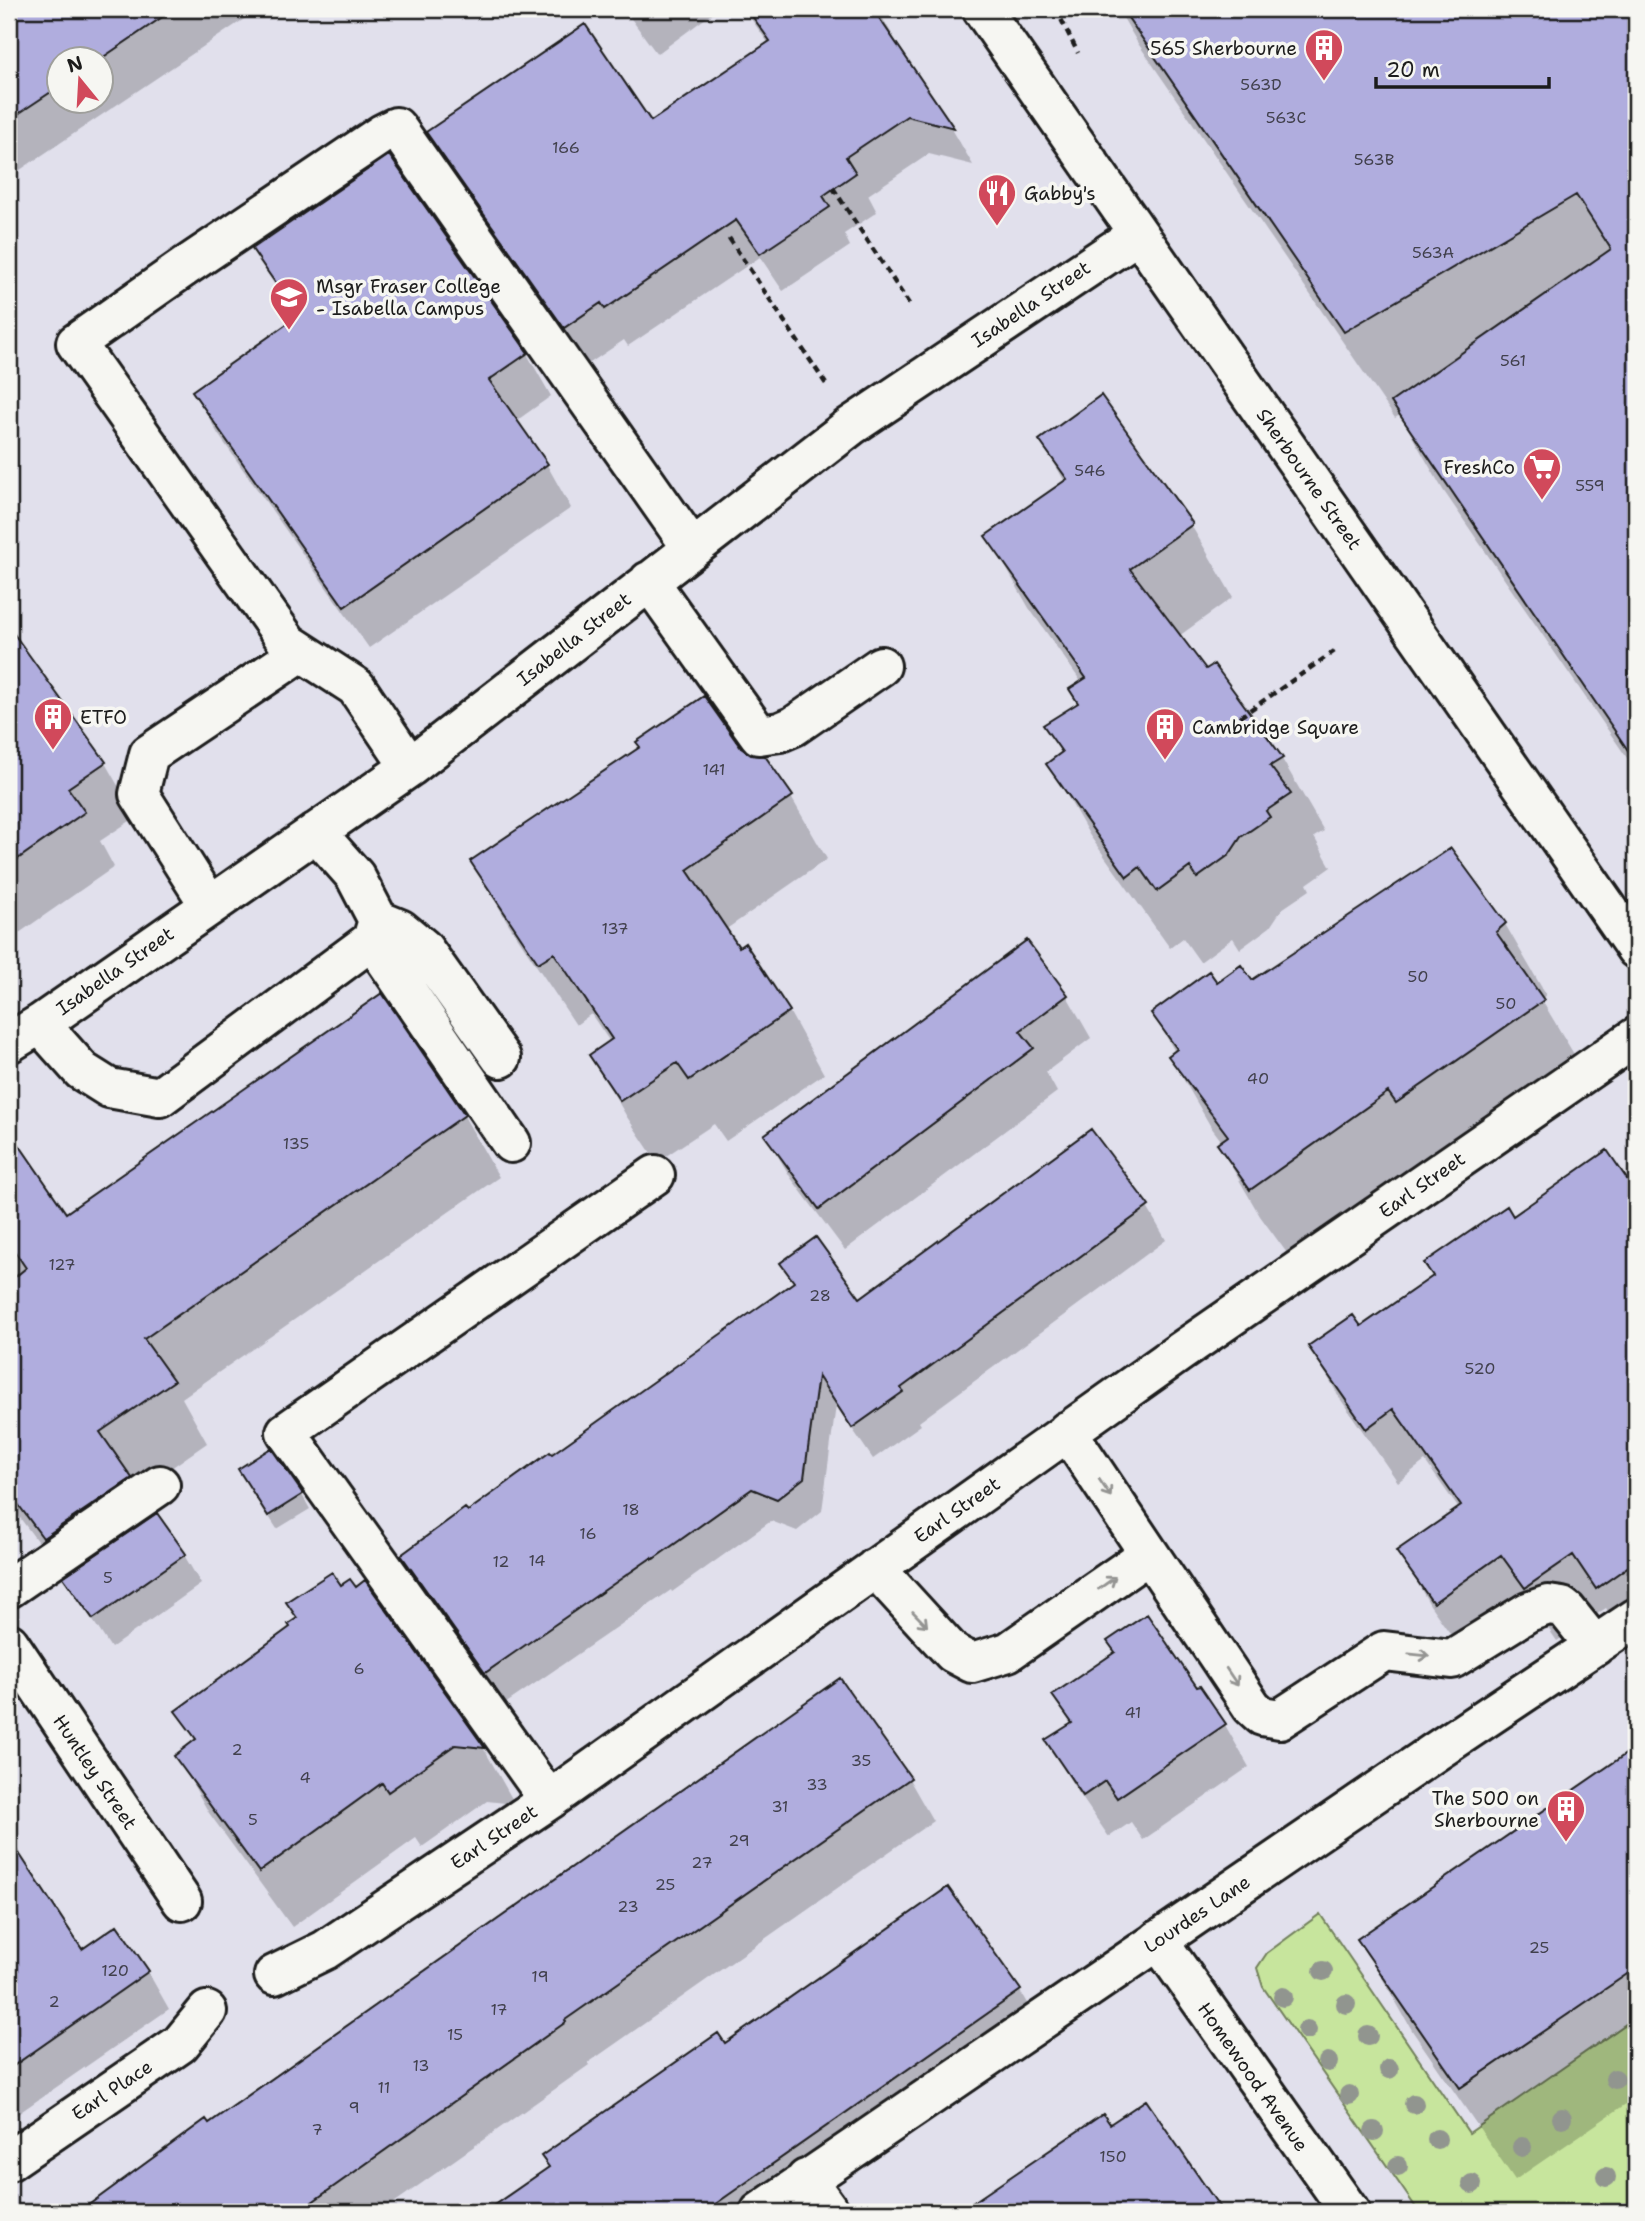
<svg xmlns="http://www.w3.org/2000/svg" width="1645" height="2221" font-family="'Shantell Sans',sans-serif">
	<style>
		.green { fill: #c7e59d; stroke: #72805c; stroke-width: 2 }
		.shadow { fill: #0003; fill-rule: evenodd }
		.building { fill: #b0adde; stroke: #1c1c1c; stroke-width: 2 }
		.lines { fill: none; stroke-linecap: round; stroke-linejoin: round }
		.minor-casing { stroke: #1c1c1c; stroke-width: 44 }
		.path { stroke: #1c1c1c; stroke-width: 4.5; stroke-dasharray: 7 5; stroke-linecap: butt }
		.minor { stroke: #f6f6f2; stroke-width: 38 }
		.tree { fill: #91958f }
		.oneway { stroke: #949492 }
		.labels { text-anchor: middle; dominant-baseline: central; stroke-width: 7; stroke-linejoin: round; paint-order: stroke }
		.number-label { font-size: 16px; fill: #41404c }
		.poi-label { font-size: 19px; fill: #1c1c1c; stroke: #f6f6f2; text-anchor: start }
		.street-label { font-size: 19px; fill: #1c1c1c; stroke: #f6f6f2 }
	</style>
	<rect width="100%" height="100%" fill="#e1e0ec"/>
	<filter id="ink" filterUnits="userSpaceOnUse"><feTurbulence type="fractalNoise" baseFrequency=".0143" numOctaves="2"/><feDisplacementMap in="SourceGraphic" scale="14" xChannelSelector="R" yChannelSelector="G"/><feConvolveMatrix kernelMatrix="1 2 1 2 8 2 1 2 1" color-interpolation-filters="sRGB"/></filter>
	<g filter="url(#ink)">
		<!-- green -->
		<path class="green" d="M1320 1914 1469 2133 1636 2017V2212H1419L1263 1987 1257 1968 1267 1953Z"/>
		<!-- shadow -->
		<path class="shadow" d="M9 9H259L20 170 9 154ZM60 60H102V102H60Z
			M624 9H718L657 54Z
			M744 9H877L898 44 895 45 952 129 973 165 929 154 868 195 877 212 844 234 850 246 783 291 760 257 628 346 624 340 587 365 451 171 429 133 651 123 769 44Z
			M1118 9H1636V771L1443 490 1400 415 1395 418 1137 42Z
			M254 250 527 354 551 396 516 421 547 465 571 508 369 648 218 434 194 391 297 319Z
			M1041 440 1191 525 1233 597 1179 636 1206 672 1214 666 1282 759 1324 831 1314 837 1331 867 1307 884 1310 890 1282 909 1270 927 1240 949 1233 938 1200 962 1183 938 1170 948 1090 836 1049 764 1062 755 1046 726 1079 704 1082 683 1029 608 988 536 1065 482Z
			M9 644 19 659 26 654 105 763 136 817 100 841 114 867 9 940Z
			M740 749 750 757 764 758 791 797 827 859 725 930 789 1011 824 1074 726 1141 714 1124 657 1162 627 1117 591 1055 610 1042 591 1014 576 1025 508 923 472 861Z
			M1450 850 1505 924 1546 995 1541 999 1584 1071 1292 1260 1260 1216 1219 1145 1223 1143 1211 1127 1170 1056 1175 1052 1153 1013 1216 984 1252 982Z
			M381 995 464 1116 499 1177 182 1398 207 1443 138 1491 153 1518 184 1555 201 1584 111 1648 71 1587 9 1503V1175L28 1162 65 1215Z
			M1067 996 1091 1038 1046 1072 1057 1092 845 1250 791 1178 766 1136Z
			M1091 1131 1147 1207 1166 1240 919 1422 921 1425 873 1459 836 1405 822 1511 797 1531 771 1521 672 1592 671 1590 505 1704 422 1588 403 1555 551 1456 794 1284 783 1263 859 1301Z
			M1607 1152 1636 1195V1636L1629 1642 1606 1608 1557 1641 1534 1608 1466 1656 1430 1605 1399 1551 1459 1509 1425 1461 1398 1482 1341 1400 1310 1346 1360 1328Z
			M248 1484 302 1495 310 1509 277 1529Z
			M365 1583 484 1749 515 1804 487 1801 422 1847 416 1838 292 1927 209 1813 177 1756 196 1742 178 1711 292 1628 341 1587 355 1589Z
			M1196 1689 1225 1725 1249 1767 1143 1840 1131 1822 1109 1837 1072 1783 1048 1741 1072 1726 1055 1696Z
			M1636 1749V2097L1515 2180 1413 2032 1360 1939Z
			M909 1779 933 1821 588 2063 589 2065 381 2212H80L206 2122 208 2125Z
			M23 1862 82 1951 116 1927 148 1972 169 2009 9 2120V1871Z
			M1020 1991 1038 2023 768 2212H487L725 2046Z
			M1146 2102 1221 2212H987L1109 2126Z"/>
		<!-- building -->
		<path class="building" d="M9 9H174L99 60H60V86L9 120Z
			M747 9H873L954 128 907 116 846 157 856 173 823 196 830 207 760 254 736 220 605 309 601 303 564 328 426 132 585 24 651 121 770 41Z
			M1122 9H1636V762L1391 402 1611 249 1576 195 1344 332Z
			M389 155 528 353 489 380 548 464 344 607 192 391 298 316 252 249Z
			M1101 395 1193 524 1130 569 1206 669 1214 664 1283 758 1270 766 1291 794 1266 811 1270 817 1241 837 1229 855 1197 878 1190 867 1157 891 1140 867 1127 877 1046 764 1062 752 1043 725 1078 703 1069 689 1086 678 985 536 1067 479 1039 440Z
			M9 627 106 762 68 788 85 812 9 865Z
			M704 696 741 748 751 755 765 756 793 796 687 870 739 947 745 943 790 1011 689 1080 677 1063 620 1101 589 1055 612 1039 554 953 538 963 470 861 640 747 636 742Z
			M1451 848 1506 923 1496 932 1544 1000 1396 1103 1388 1092 1250 1190 1217 1144 1228 1136 1168 1056 1177 1049 1151 1013 1209 971 1217 982 1241 965 1252 980Z
			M1027 940 1068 995 1020 1031 1034 1048 819 1209 764 1135Z
			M382 993 465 1115 144 1339 174 1381 100 1432 132 1478 43 1538 9 1492V1282L26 1268 9 1243V1130L66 1213Z
			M1091 1129 1149 1206 901 1388 903 1392 852 1428 818 1376 804 1478 777 1499 752 1489 652 1560 651 1558 485 1673 401 1555 465 1508 468 1511 550 1452 552 1454 794 1282 780 1263 816 1237 860 1298Z
			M1607 1150 1636 1192V1561L1596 1589 1573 1555 1525 1588 1501 1555 1433 1603 1396 1551 1461 1506 1393 1409 1366 1429 1308 1346 1353 1315 1361 1326 1433 1276 1424 1263 1507 1206 1513 1216Z
			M271 1448 303 1494 268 1516 238 1469Z
			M157 1513 186 1554 93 1619 63 1577Z
			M332 1572 341 1585 350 1579 356 1587 365 1580 485 1748 455 1745 388 1792 382 1783 259 1872 174 1756 196 1739 175 1711 290 1627 288 1624 297 1618 286 1602Z
			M1147 1614 1197 1687 1200 1686 1226 1724 1117 1798 1105 1781 1083 1796 1045 1740 1072 1723 1052 1695 1115 1652 1107 1641Z
			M840 1678 911 1778 565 2020 566 2022 298 2212H79L206 2119 209 2123Z
			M1636 1747V1968L1460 2088 1357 1939Z
			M9 1838 82 1949 117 1925 149 1971 9 2069Z
			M948 1887 1021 1990 704 2212H484L549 2167 541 2156 718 2033 725 2043Z
			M1146 2100 1223 2212H959L1103 2114 1110 2124Z"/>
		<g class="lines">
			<!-- minor casing -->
			<g class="minor-casing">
				<path id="minor" d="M982 9 1636 949
					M649 581 759 735 780 732 794 726 881 666
					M410 767 356 687 288 643 76 343 186 266 382 134 396 127 692 548
					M210 906 139 794 149 754 301 652
					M378 920 400 929 423 948 501 1058
					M372 940 511 1143
					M40 1024 82 1071 109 1088 160 1097 372 940 378 920 355 876 316 832
					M9 1043 40 1024 410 767 851 426 1138 234
					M1067 1431 1252 1707 1262 1716 1280 1719 1384 1651 1452 1659 1528 1612 1548 1605 1562 1607 1567 1611 1595 1646
					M875 1568 953 1653 972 1663 1008 1652 1149 1554
					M9 1588 160 1485
					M9 1643 182 1901
					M549 1800 286 1432 655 1175
					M1158 1940 1350 2212
					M274 1975 325 1950 549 1800 1180 1352 1636 1037
					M9 2161 180 2044 207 2011
					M806 2179 830 2212
					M760 2212 1435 1752 1636 1618"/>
			</g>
			<!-- path -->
			<path class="path" d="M925 9 931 18
				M1056 9 1078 53
				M833 188 911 307
				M729 238 826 384
				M1240 717 1336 650"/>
			<!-- minor -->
			<use href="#minor" class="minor"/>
		</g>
		<!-- trees -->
		<g class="tree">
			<circle cx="1323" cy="1971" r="10"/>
			<circle cx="1283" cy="1997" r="10"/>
			<circle cx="1346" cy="2004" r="10"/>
			<circle cx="1307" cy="2030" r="10"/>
			<circle cx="1368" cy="2036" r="10"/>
			<circle cx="1328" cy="2062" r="10"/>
			<circle cx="1389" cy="2069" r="10"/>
			<circle cx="1615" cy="2079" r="10"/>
			<circle cx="1349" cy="2095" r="10"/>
			<circle cx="1414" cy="2104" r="10"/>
			<circle cx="1562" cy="2118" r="10"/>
			<circle cx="1374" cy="2131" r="10"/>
			<circle cx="1437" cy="2139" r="10"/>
			<circle cx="1522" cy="2147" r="10"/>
			<circle cx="1398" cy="2166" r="10"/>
			<circle cx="1606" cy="2177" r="10"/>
			<circle cx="1472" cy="2184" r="10"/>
		</g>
		<!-- one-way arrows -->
		<defs><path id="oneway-shaft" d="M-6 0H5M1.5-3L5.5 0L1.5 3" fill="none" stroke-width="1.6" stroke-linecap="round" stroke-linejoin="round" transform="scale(1.75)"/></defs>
		<g class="oneway">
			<use href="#oneway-shaft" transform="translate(1105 1488) rotate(56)"/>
			<use href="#oneway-shaft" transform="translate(1107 1583) rotate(-35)"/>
			<use href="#oneway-shaft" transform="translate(920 1619) rotate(46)"/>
			<use href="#oneway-shaft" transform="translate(1419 1655) rotate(6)"/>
			<use href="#oneway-shaft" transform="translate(1232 1677) rotate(56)"/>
		</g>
	</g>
	<!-- icons -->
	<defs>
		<g id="building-pin" transform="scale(2.0125)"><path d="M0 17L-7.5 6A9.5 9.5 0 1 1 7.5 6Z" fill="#d1495b" stroke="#f6f6f2"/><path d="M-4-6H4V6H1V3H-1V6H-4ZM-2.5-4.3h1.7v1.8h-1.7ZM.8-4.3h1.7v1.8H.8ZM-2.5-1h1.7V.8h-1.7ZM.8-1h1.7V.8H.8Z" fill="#fff"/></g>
		<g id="restaurant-pin" transform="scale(2.0125)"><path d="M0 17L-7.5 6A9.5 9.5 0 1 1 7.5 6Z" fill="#d1495b" stroke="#f6f6f2"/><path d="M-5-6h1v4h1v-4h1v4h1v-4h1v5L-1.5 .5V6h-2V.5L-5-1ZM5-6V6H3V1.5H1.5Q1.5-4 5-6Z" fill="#fff"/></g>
		<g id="school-pin" transform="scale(2.0125)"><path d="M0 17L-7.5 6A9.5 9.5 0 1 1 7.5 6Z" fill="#d1495b" stroke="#f6f6f2"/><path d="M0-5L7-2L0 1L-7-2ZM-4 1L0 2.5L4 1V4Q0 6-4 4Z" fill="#fff"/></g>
		<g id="supermarket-pin" transform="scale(2.0125)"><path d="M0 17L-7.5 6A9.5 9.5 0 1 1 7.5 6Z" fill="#d1495b" stroke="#f6f6f2"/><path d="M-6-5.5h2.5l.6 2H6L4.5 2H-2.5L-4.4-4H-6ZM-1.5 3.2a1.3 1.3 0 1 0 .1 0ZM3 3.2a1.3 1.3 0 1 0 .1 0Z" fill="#fff"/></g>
	</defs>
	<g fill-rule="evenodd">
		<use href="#building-pin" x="1324" y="48"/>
		<use href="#restaurant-pin" x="997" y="193"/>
		<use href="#school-pin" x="289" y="297"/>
		<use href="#supermarket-pin" x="1542" y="467"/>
		<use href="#building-pin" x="53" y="717"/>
		<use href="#building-pin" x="1165" y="727"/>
		<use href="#building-pin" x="1566" y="1809"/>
	</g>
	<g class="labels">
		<!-- number labels -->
		<g class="number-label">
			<text x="1261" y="84">563D</text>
			<text x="1286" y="117">563C</text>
			<text x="566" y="147">166</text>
			<text x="1374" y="159">563B</text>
			<text x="1433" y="252">563A</text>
			<text x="1513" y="360">561</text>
			<text x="1090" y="470">546</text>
			<text x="1590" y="485">559</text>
			<text x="714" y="769">141</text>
			<text x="615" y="928">137</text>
			<text x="1418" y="976">50</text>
			<text x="1506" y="1003">50</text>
			<text x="1258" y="1078">40</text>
			<text x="296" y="1143">135</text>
			<text x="62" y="1264">127</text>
			<text x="820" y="1295">28</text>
			<text x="1480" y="1368">520</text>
			<text x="631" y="1509">18</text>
			<text x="588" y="1533">16</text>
			<text x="537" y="1560">14</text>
			<text x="501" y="1561">12</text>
			<text x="108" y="1577">5</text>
			<text x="359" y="1668">6</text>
			<text x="1133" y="1712">41</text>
			<text x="237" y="1749">2</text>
			<text x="861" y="1760">35</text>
			<text x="305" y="1777">4</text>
			<text x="817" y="1784">33</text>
			<text x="780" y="1806">31</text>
			<text x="253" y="1819">5</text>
			<text x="739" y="1840">29</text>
			<text x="702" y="1862">27</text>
			<text x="665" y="1884">25</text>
			<text x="628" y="1906">23</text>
			<text x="1539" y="1947">25</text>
			<text x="115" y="1970">120</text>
			<text x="540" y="1976">19</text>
			<text x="54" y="2001">2</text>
			<text x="499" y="2009">17</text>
			<text x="455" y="2034">15</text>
			<text x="421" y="2065">13</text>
			<text x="384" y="2087">11</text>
			<text x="354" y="2107">9</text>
			<text x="317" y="2129">7</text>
			<text x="1113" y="2156">150</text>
		</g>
		<!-- poi labels -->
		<g class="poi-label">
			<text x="1297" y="48" text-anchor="end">565 Sherbourne</text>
			<text x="1024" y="193">Gabby's</text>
			<text x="316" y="286">Msgr Fraser College<tspan x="316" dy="22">- Isabella Campus</tspan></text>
			<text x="1515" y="467" text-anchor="end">FreshCo</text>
			<text x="80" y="717">ETFO</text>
			<text x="1192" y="727">Cambridge Square</text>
			<text x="1539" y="1798" text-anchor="end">The 500 on<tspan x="1539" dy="22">Sherbourne</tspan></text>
		</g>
		<!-- street labels -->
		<g class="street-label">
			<text transform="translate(1031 304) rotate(-34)">Isabella Street</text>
			<text transform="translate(1309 479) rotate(55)">Sherbourne Street</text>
			<text transform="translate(574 639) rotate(-38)">Isabella Street</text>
			<text transform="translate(115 971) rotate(-35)">Isabella Street</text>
			<text transform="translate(1422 1185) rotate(-35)">Earl Street</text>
			<text transform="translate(957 1510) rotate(-35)">Earl Street</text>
			<text transform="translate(95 1772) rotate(56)">Huntley Street</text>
			<text transform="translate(494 1837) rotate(-34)">Earl Street</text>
			<text transform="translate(1197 1914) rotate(-34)">Lourdes Lane</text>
			<text transform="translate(1253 2077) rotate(55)">Homewood Avenue</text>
			<text transform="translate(112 2090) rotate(-34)">Earl Place</text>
		</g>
	</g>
	<!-- margin -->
	<rect width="1645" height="2221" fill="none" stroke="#f6f6f2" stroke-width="35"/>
	<rect x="18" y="18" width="1610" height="2186" fill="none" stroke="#1c1c1c" stroke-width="2.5" filter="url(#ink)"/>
	<!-- north arrow -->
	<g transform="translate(80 80) rotate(342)"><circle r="33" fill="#f6f6f2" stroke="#9f9f9c" stroke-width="2"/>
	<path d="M0-5L12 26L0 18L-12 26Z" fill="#d1495b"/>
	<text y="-10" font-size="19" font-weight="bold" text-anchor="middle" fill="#1c1c1c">N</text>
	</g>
	<!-- scale -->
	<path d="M1376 77v10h173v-10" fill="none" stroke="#1c1c1c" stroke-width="3.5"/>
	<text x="1386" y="77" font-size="21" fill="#1c1c1c" stroke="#f6f6f2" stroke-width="5" paint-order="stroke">20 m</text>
</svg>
